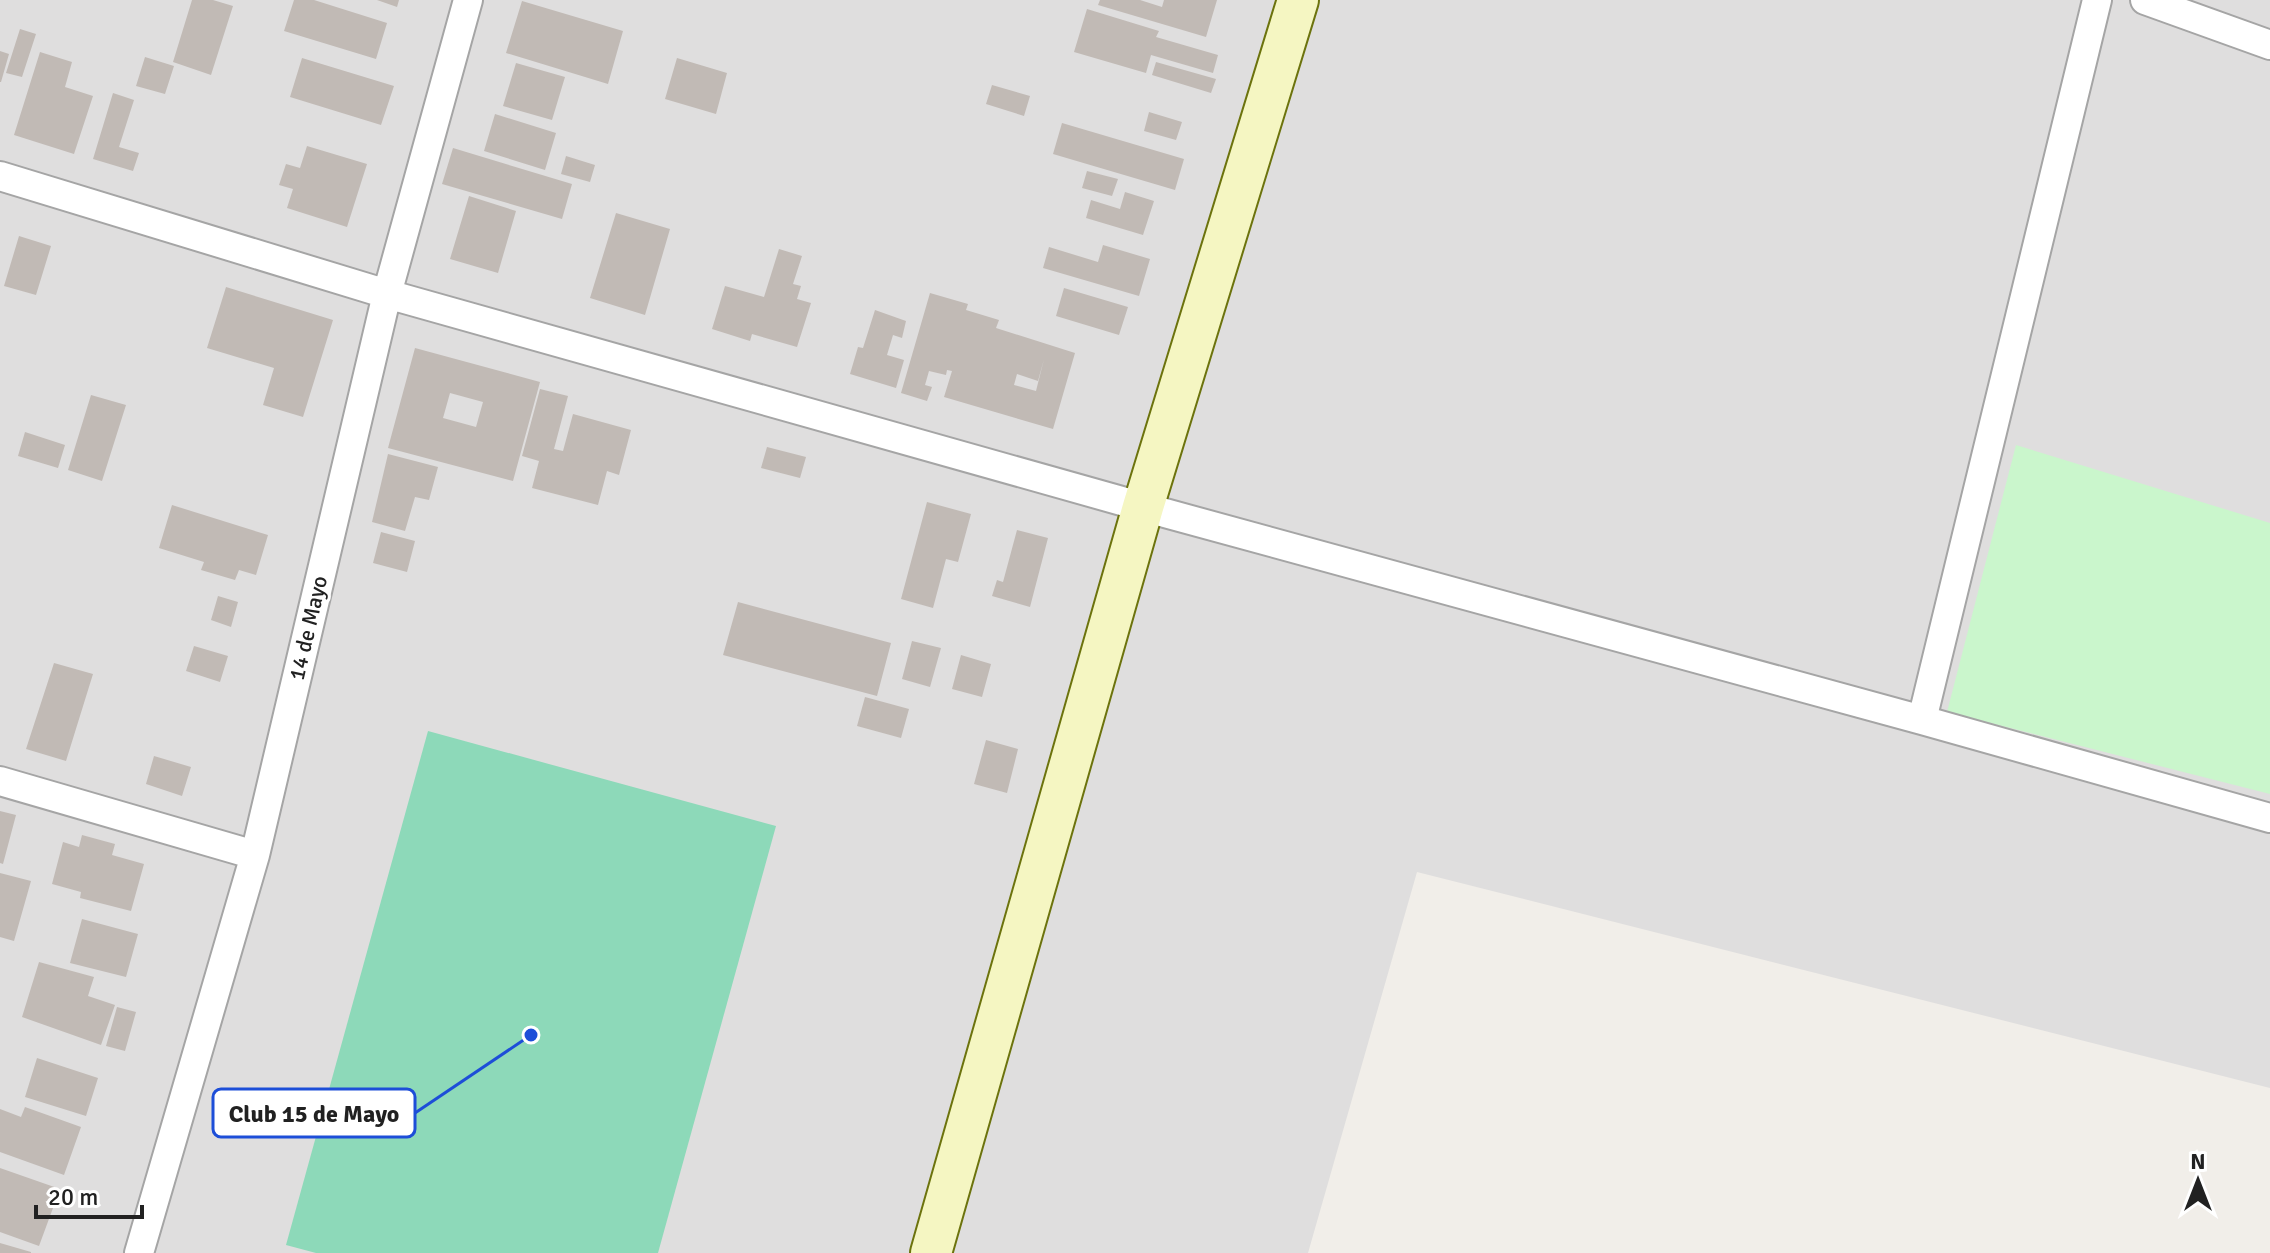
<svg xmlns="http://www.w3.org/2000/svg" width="2270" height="1253" font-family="Signika,sans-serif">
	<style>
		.residential { fill: #dfdede }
		.park { fill: #caf6cc }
		.pitch { fill: #8dd9b9 }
		.building { fill: #c1bab5; fill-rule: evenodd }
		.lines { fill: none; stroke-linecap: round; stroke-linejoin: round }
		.street-casing { stroke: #a5a5a5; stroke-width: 32 }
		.secondary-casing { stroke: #6c730d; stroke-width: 44 }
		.street { stroke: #fff; stroke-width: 28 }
		.secondary { stroke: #f5f6c2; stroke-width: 40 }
		.labels { text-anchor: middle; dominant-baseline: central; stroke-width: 6; stroke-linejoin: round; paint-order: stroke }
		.street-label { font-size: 22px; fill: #212121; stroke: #fff }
		.leader { fill: none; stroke: #1d4ed8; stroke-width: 3 }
		.callout-dot { fill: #1d4ed8; stroke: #fff; stroke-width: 3 }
		.callout { fill: #fff; stroke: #1d4ed8; stroke-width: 3 }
		.callout-label { font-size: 24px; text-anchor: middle; font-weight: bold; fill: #212121 }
	</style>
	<rect width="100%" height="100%" fill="#f1eee9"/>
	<!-- residential -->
	<path class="residential" d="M0 0H2270V1088L1417 872 1308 1253H0Z"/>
	<!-- park -->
	<path class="park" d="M2016 445 2270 523V794L1947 712Z"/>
	<!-- pitch -->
	<path class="pitch" d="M428 731 776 826 658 1253H316L286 1245Z"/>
	<!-- building -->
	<path class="building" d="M192 0H213L233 6 211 75 173 62Z
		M294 0H314L387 23 376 59 284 31Z
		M377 0H399L397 7Z
		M1100 0H1140L1162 7 1164 0H1217L1206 37 1098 5Z
		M522 1 623 31 608 84 506 53Z
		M1087 9 1159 31 1156 37 1218 55 1213 73 1151 55 1146 73 1074 52Z
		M20 29 36 34 22 77 6 73Z
		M0 51 9 54 1 82H0Z
		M40 52 72 62 65 87 93 96 74 154 14 135Z
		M145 57 174 66 165 94 136 86Z
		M302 58 394 86 381 125 290 97Z
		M677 58 727 73 716 114 665 99Z
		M1156 62 1216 79 1211 93 1152 75Z
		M516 63 565 77 552 120 503 106Z
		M992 85 1030 96 1024 116 986 104Z
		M113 93 134 100 119 147 139 153 133 171 93 159Z
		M1149 112 1182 122 1176 140 1144 131Z
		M495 114 556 133 545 170 484 151Z
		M1062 123 1184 159 1175 190 1053 154Z
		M307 146 367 164 347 227 287 208 293 189 279 185 286 164 300 168Z
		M453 148 572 184 562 219 442 184Z
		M566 156 595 165 590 182 561 174Z
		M1087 171 1118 179 1112 196 1082 188Z
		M1125 192 1154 201 1143 235 1086 218 1091 200 1120 209Z
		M469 196 516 211 498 273 450 259Z
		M616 213 670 229 645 315 590 298Z
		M19 236 51 246 36 295 4 286Z
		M1103 245 1150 259 1139 296 1043 268 1049 247 1098 262Z
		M779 249 802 256 793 284 801 286 797 299 811 303 797 347 752 334 750 341 712 329 725 286 764 297Z
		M226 287 333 320 303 417 263 405 274 368 207 348Z
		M1064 288 1128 307 1119 335 1056 316Z
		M930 293 968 304 966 310 999 320 996 328 1075 353 1053 429 944 397 952 371 947 370 946 375 929 371 925 385 932 387 927 401 901 393ZM1044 359 1036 391 1014 385 1017 374 1038 381Z
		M875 310 906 321 902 338 893 335 887 355 904 360 896 388 850 374 858 347 863 348Z
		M415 348 540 382 513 481 388 448ZM450 393 483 402 476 427 443 418Z
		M540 389 568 396 554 449 563 451 573 414 631 430 619 475 607 471 598 505 532 488 539 461 522 456Z
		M91 395 126 405 102 481 68 470Z
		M25 432 65 445 58 468 18 456Z
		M767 447 806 457 800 478 761 468Z
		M388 454 438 467 429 500 415 497 405 531 372 522Z
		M927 502 971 514 958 562 946 559 933 608 901 599Z
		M172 505 268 535 256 575 239 570 235 580 201 570 204 562 159 548Z
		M1017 530 1048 538 1030 607 992 596 997 580 1003 582Z
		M381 532 415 541 407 572 373 563Z
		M218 596 238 602 231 627 211 620Z
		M738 602 891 643 877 696 723 655Z
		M912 641 941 648 930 687 902 679Z
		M194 646 228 656 220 682 186 671Z
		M961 655 991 664 982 697 952 689Z
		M54 663 93 674 66 761 26 749Z
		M865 697 909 709 901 738 857 726Z
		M986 740 1018 749 1007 793 974 784Z
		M154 756 191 767 182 796 146 784Z
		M0 811 16 815 3 864 0 863Z
		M82 835 115 844 112 855 144 864 131 911 80 898 81 892 52 884 63 842 79 847Z
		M0 873 31 881 14 941 0 937Z
		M82 919 138 934 126 977 70 963Z
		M39 962 94 977 88 996 115 1005 101 1045 22 1017Z
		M117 1007 136 1012 125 1051 106 1046Z
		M37 1058 98 1078 86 1116 25 1097Z
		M25 1107 81 1127 64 1175 0 1152V1109L21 1117Z
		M0 1168 60 1189 39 1246 0 1232Z
		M0 1243 31 1252V1253H0Z"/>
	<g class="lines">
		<!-- street casing -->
		<g class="street-casing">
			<path id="street" d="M2145 0 2270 45
				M0 176 387 294 1143 507 1922 720 2270 818
				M1922 720 2097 0
				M0 781 255 855
				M139 1253 255 855 387 294 468 0"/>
		</g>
		<!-- secondary casing -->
		<g class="secondary-casing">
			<path id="secondary" d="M931 1253 1143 507 1298 0"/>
		</g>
		<!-- street -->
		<use href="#street" class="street"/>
		<!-- secondary -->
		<use href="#secondary" class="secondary"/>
	</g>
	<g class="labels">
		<!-- street labels -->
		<g class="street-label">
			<text transform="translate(308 628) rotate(-77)">14 de Mayo</text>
		</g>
	</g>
	<!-- callouts -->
	<path class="leader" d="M531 1035L415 1113"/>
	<circle class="callout-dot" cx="531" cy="1035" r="8"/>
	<rect class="callout" x="213" y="1089" width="202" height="48" rx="8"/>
	<g class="callout-label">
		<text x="314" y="1122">Club 15 de Mayo</text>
	</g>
	<!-- north arrow -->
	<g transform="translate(2198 1181)" stroke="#ffffff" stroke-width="6" paint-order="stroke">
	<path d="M0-6L14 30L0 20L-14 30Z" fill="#212121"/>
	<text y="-12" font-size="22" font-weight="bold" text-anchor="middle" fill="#212121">N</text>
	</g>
	<!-- scale -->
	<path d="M36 1205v12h106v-12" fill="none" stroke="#212121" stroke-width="4"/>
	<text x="48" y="1205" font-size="24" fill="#212121" stroke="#ffffff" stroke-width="6" paint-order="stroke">20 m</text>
</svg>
